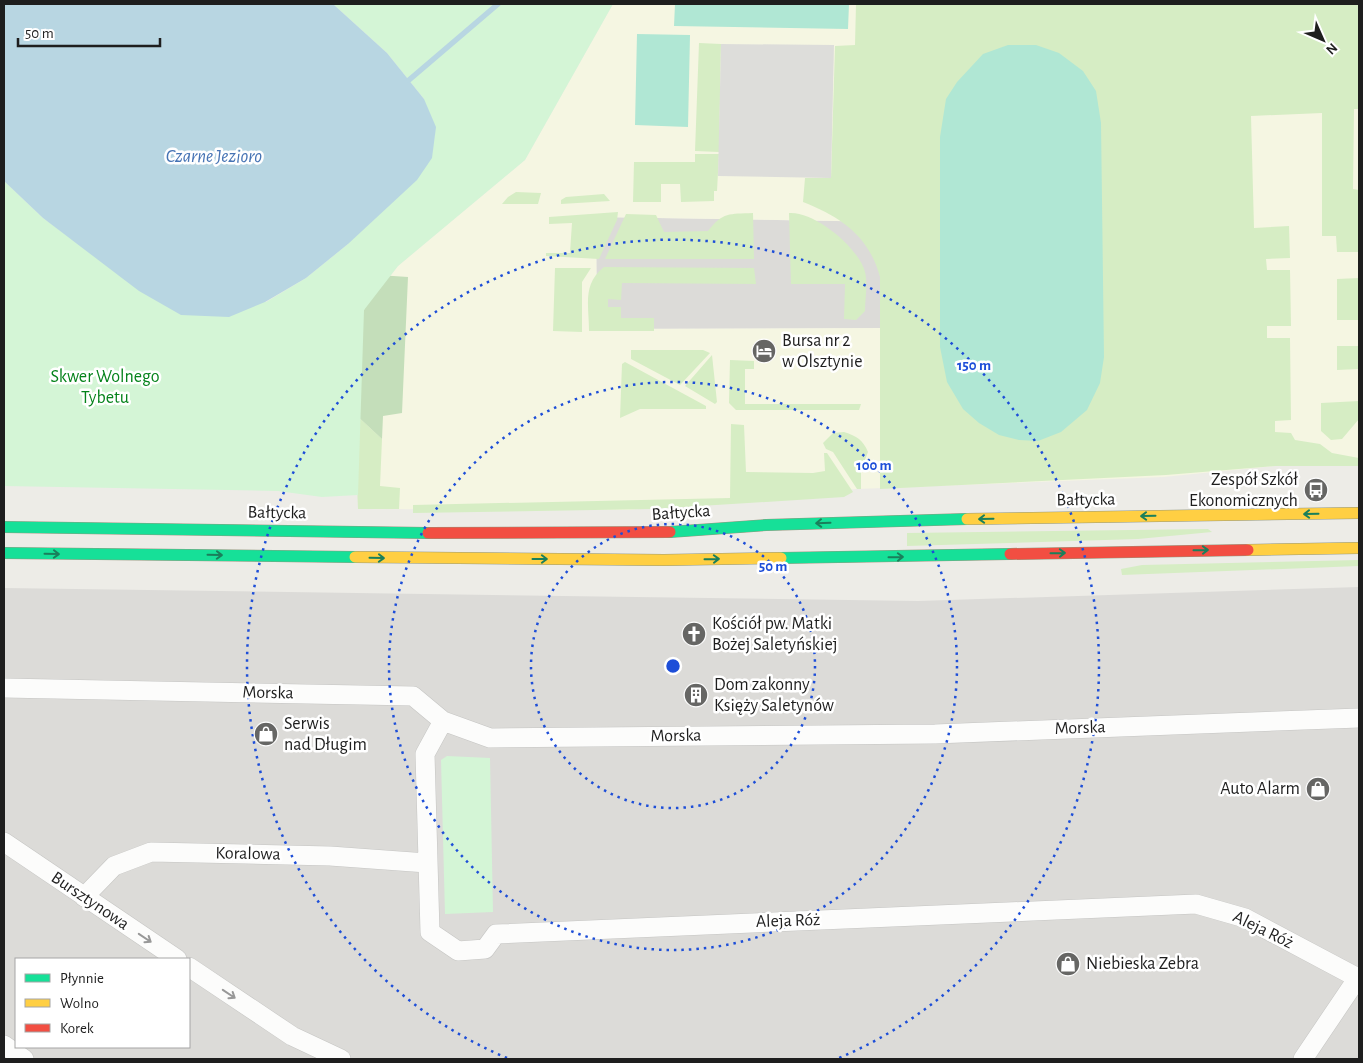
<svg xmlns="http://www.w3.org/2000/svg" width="1363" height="1063" font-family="'Alegreya Sans',sans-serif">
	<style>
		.residential { fill: #dcdbd8; fill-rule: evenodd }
		.education { fill: #f5f6e2; fill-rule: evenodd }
		.grass { fill: #d6edc4 }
		.forest { fill: #c4deba }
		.park { fill: #d4f5d6 }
		.pitch { fill: #b0e7d4 }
		.parking { fill: #ddddda }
		.water { fill: #b8d6e2 }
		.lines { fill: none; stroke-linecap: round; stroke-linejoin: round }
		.stream { stroke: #b8d6e2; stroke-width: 5.5 }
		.street-casing { stroke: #c5c5c3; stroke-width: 20 }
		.fast-casing { stroke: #94987e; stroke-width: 12 }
		.slow-casing { stroke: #94987e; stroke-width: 12 }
		.jam-casing { stroke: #94987e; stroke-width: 12 }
		.street { stroke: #fcfcfb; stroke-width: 19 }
		.fast { stroke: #16e098; stroke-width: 11 }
		.slow { stroke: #ffcf43; stroke-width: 11 }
		.jam { stroke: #f24e42; stroke-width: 11 }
		.oneway { stroke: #1a7f5b }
		.oneway2 { stroke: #989898 }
		.ring { fill: none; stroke: #1d4ed8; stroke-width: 2.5; stroke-dasharray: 2.5 5 }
		.labels { text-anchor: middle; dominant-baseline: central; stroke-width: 5; stroke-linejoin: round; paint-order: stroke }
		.poi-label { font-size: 18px; fill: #1e1e1e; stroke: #fff; text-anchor: start }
		.park-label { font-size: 18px; fill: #05831b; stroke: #fff }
		.street-label { font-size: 18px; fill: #1e1e1e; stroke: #fff }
		.water-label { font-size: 19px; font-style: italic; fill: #4573b4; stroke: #fff }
		.centre { fill: #1d4ed8; stroke: #fff; stroke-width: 2.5 }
		.ring-label { font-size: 15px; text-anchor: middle; font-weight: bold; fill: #1d4ed8; stroke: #fff; stroke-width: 5; stroke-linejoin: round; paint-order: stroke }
	</style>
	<rect width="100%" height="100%" fill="#edece7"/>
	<!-- residential -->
	<path class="residential" d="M596 217 895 222 886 328 597 329Z
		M1359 587V1059H4V588L918 601ZM16 959H189V1047H16Z"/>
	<!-- education -->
	<path class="education" d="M613 4H1359V466H1275L1163 477 857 489 628 510 358 509 364 310 398 266 525 160ZM596 217 895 222 886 328 597 329Z"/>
	<!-- grass -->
	<path class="grass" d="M856 4H1359V109H1354L1353 189 1359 190V252H1337L1336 236H1322V113L1251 116 1254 228 1289 226 1290 258 1266 259 1267 270H1290L1291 326H1267V338H1290L1291 420 1275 421V432L1291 433 1295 440 1320 444 1332 453 1359 458V466H1275L1166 475 880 489V277C869 236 841 217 803 202L805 178H831L835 46 855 45Z
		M699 43 721 44 719 152 695 151Z
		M695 154H719L717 191H714V201L681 202 680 184H661V202H633L634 162H695Z
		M516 192 541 193 538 204H502L508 197Z
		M604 194 610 201 561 204V200L566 197Z
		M618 212 617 220 599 259 546 256V253H570L572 223 549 224V217Z
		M753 213 754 259H605L626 214 656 215 664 232 708 231C723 212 729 214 753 213Z
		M789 213C815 211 859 248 865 272 868 284 865 299 865 311L856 320 844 319 845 284H791Z
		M604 267 754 268 756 284 622 283 621 300 608 299V307H621V318H654V331H589C589 306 582 284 604 267Z
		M555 268H591L582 282V332L553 331Z
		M1359 278V320H1337V279Z
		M1337 346H1359V369L1337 370Z
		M631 350H703L710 353 680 385 631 359Z
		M712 355 717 402 715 404 685 386Z
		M730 360 754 361V369H745V404H861L859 410H736L729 403Z
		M625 362 706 406V409H640L620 418 622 364Z
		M1359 401V419L1342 439 1331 440 1321 431V403Z
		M354 413 382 439 380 486 400 488 399 509H358Z
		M731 424 744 425 746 472 813 473 825 471 824 453H827L853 492 844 497 652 509 413 513V505L730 498Z
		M844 432C857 436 863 440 868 452L861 470V489H857L833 452 826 449 823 443 833 433Z
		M1208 529 1212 532 1138 539 907 546V533Z
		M1359 560V566L1122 575 1121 569 1142 565Z"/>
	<!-- forest -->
	<path class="forest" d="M378 275 408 277 402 413 383 416 382 439 354 413 356 330Z"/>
	<!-- park -->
	<path class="park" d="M333 4H613L525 160 398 266 364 310 358 495 322 497 278 491 4 486V181L43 218 91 253 266 302 306 278 348 244 424 99 387 53Z
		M447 756 490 758 493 912 445 914 441 760Z"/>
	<!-- pitch -->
	<path class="pitch" d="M675 4H849L848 29 674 26Z
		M637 34 690 35 688 127 635 125Z
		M1008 45H1036L1059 53 1083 71 1096 91 1101 123 1104 357 1100 383 1087 410 1061 432 1038 441 1019 440 999 435 979 423 963 409 947 382 940 347V137L946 99 957 82 983 54Z"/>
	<!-- parking -->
	<path class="parking" d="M721 44 834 45 831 178 718 176Z"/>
	<!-- water -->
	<path class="water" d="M4 4H333L387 53 424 99 436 127 432 158 417 180 348 244 306 278 265 302 229 317 181 315 139 291 43 218 4 181Z"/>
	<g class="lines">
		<!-- stream -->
		<path class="stream" d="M409 80 498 4"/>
		<!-- street casing -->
		<g class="street-casing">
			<path id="street" d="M4 688 413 696 443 721 490 738 935 734 1359 718
				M443 721 425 754 430 932 458 951 485 949 496 934 1196 904 1245 918 1358 978
				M4 842 177 959
				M84 897 114 866 151 852 330 856 427 863
				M189 967 292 1036 341 1059
				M4 1045 24 1059
				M1303 1059 1359 976"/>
		</g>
		<!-- fast casing -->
		<g class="fast-casing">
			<path id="fast" d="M4 527 428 533
				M670 532 766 525 967 519
				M4 553 355 557
				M781 558 1010 554"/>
		</g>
		<!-- slow casing -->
		<g class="slow-casing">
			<path id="slow" d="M967 519 1359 513
				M1248 550 1359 548
				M355 557 664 560 781 558"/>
		</g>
		<!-- jam casing -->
		<g class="jam-casing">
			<path id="jam" d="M428 533 670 532
				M1010 554 1248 550"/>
		</g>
		<!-- street -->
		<use href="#street" class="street"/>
		<!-- fast -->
		<use href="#fast" class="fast"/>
		<!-- slow -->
		<use href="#slow" class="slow"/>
		<!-- jam -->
		<use href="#jam" class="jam"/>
	</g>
	<!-- one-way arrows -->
	<defs><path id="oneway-shaft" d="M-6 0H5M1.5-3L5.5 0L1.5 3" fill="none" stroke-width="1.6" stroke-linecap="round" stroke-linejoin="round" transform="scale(1.25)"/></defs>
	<g class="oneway">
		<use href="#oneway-shaft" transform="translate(1311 514) rotate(179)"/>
		<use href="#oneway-shaft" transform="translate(1148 516) rotate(179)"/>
		<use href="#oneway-shaft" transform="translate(986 519) rotate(179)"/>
		<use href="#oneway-shaft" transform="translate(823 523) rotate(178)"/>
		<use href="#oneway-shaft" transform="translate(1201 550) rotate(-1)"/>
		<use href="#oneway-shaft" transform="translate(1058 553) rotate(-1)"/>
		<use href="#oneway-shaft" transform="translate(52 554) rotate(1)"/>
		<use href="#oneway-shaft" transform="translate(215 555) rotate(1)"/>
		<use href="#oneway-shaft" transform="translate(896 557) rotate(-1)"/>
		<use href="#oneway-shaft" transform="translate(377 558) rotate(1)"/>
		<use href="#oneway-shaft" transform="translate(540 559)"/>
		<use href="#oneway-shaft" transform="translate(712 559) rotate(-1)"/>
	</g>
	<g class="oneway2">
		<use href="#oneway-shaft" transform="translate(145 938) rotate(34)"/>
		<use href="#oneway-shaft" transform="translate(229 994) rotate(34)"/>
	</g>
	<!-- distance rings -->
	<g class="ring">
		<circle cx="673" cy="666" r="142"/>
		<circle cx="673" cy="666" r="284"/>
		<path d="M507 1058A426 426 0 1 1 839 1058"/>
	</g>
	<!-- icons -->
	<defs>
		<g id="hotel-disc" transform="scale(1.25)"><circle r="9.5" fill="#666664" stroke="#fff"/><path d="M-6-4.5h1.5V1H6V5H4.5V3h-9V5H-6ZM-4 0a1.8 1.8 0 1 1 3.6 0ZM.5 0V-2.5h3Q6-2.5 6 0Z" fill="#fff"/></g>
		<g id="bus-disc" transform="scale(1.25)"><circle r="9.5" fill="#666664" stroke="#fff"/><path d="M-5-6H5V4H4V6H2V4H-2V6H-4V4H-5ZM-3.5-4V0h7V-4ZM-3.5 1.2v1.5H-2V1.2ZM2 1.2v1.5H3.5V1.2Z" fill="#fff"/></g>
		<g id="church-disc" transform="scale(1.25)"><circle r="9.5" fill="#666664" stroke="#fff"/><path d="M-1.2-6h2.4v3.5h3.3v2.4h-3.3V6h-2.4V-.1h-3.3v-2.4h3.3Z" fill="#fff"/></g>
		<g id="building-disc" transform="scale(1.25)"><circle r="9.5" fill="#666664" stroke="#fff"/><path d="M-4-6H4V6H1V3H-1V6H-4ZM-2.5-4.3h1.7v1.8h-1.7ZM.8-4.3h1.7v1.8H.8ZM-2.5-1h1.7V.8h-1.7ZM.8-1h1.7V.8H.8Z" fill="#fff"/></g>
		<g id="shop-disc" transform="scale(1.25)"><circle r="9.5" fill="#666664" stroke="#fff"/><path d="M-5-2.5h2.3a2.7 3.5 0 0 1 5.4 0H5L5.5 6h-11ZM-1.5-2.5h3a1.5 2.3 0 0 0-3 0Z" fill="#fff"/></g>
	</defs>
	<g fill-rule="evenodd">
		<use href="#hotel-disc" x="764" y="351"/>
		<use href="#bus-disc" x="1316" y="490"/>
		<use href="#church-disc" x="694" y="634"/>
		<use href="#building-disc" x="696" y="695"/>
		<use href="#shop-disc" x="266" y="734"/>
		<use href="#shop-disc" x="1318" y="789"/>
		<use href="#shop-disc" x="1068" y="964"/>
	</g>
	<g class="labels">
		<!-- poi labels -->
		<g class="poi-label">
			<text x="782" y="341">Bursa nr 2<tspan x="782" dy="21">w Olsztynie</tspan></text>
			<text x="1298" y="480" text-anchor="end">Zespół Szkół<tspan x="1298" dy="21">Ekonomicznych</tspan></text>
			<text x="712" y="624">Kościół pw. Matki<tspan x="712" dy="21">Bożej Saletyńskiej</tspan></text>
			<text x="714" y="685">Dom zakonny<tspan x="714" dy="21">Księży Saletynów</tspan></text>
			<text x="284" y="724">Serwis<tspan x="284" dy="21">nad Długim</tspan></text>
			<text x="1300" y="789" text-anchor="end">Auto Alarm</text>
			<text x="1086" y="964">Niebieska Zebra</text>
		</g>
		<!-- park labels -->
		<g class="park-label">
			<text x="105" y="377">Skwer Wolnego<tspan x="105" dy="21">Tybetu</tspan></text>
		</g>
		<!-- street labels -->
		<g class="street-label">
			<text transform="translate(1086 500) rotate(-1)">Bałtycka</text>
			<text transform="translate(277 513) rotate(1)">Bałtycka</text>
			<text transform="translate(681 513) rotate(-4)">Bałtycka</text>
			<text transform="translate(268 693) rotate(1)">Morska</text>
			<text transform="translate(1080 728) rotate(-2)">Morska</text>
			<text transform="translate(676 736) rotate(-1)">Morska</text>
			<text transform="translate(248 854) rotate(1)">Koralowa</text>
			<text transform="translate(90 901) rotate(34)">Bursztynowa</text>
			<text transform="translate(788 921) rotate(-2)">Aleja Róż</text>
			<text transform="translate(1263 930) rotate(26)">Aleja Róż</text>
		</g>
		<!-- water labels -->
		<g class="water-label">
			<text x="214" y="156">Czarne Jezioro</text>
		</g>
	</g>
	<circle cx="673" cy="666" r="8" class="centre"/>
	<g class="ring-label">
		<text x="974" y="370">150 m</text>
		<text x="874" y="470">100 m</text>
		<text x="773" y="571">50 m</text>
	</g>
	<!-- border -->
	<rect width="1363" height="1063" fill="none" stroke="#1e1e1e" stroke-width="10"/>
	<!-- legend -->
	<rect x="15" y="958" width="175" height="90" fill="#ffffff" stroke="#a5a5a5"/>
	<rect x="25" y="974" width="25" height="8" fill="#16e098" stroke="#a5a5a5"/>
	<text x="60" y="983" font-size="15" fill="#1e1e1e">Płynnie</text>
	<rect x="25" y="999" width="25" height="8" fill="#ffcf43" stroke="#a5a5a5"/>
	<text x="60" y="1008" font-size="15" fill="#1e1e1e">Wolno</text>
	<rect x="25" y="1024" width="25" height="8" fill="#f24e42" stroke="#a5a5a5"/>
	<text x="60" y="1033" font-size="15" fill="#1e1e1e">Korek</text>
	<!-- north arrow -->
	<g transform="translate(1323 40) rotate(135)" stroke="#ffffff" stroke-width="4" paint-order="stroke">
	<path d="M0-4L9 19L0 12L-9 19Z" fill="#1e1e1e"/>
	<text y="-8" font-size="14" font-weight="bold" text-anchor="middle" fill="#1e1e1e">N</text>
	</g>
	<!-- scale -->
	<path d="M18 38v8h142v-8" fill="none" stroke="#1e1e1e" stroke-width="2.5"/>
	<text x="25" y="38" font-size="15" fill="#1e1e1e" stroke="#ffffff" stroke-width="4" paint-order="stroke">50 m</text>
</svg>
